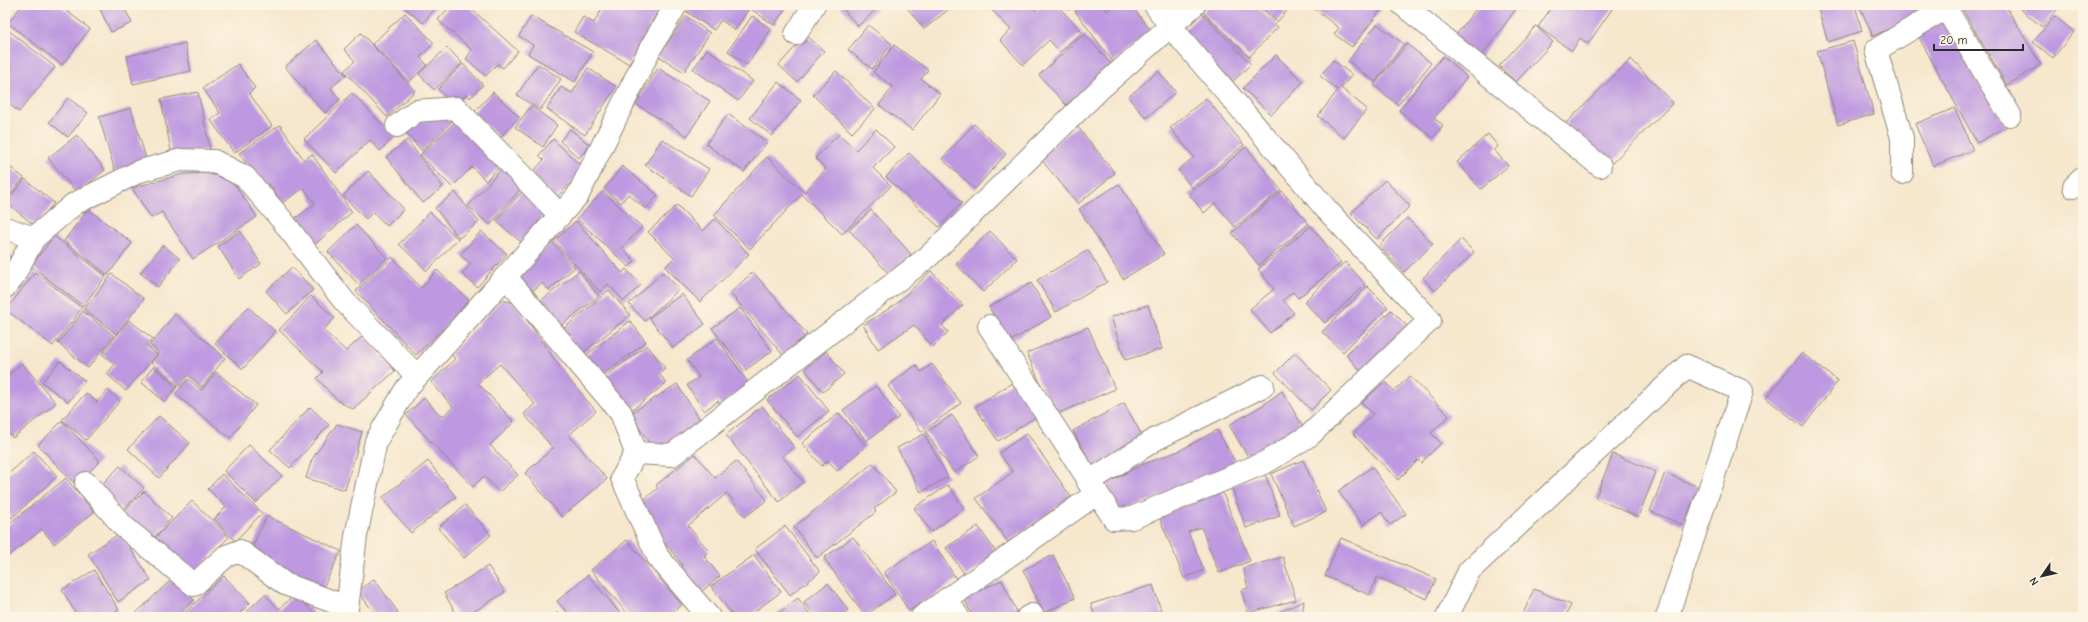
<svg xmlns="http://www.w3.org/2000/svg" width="2088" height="622" font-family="'Comic Neue',sans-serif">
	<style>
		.building { fill: #be98e0 }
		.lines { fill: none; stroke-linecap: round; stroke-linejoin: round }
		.minor-casing { stroke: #90897c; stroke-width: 24 }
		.minor { stroke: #fff; stroke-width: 22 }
	</style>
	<rect width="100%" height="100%" fill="#fcf5e5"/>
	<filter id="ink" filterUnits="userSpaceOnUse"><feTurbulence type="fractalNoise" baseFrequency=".025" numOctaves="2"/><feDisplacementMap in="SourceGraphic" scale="8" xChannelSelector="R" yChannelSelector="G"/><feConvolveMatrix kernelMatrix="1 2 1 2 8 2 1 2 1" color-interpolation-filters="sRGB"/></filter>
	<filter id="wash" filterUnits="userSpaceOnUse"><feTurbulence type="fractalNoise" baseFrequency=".012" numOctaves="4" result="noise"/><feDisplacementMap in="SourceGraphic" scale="16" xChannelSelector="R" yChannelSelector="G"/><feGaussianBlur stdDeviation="0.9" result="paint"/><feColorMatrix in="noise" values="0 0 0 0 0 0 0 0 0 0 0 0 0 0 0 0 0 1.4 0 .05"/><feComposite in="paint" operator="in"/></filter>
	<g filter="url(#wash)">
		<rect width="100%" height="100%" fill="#f6e7cd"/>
		<g id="blocks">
			<!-- building -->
			<path class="building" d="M22 5H59L90 29 62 65 8 23Z
				M98 5H123L132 23 111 32Z
				M406 5H438L423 23 404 7Z
				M451 5H467L518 51 503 68 497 64 486 76 466 59 472 50 438 20Z
				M599 5H661L629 64 574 32 583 17 594 23 603 7Z
				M692 5H741L748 10 735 30 721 20 714 30 687 12Z
				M745 5H788L774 25Z
				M839 5H881L858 26Z
				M905 5H952L953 6 924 29Z
				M993 5H1030L1036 11 1042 5H1057L1082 32 1060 52 1049 40 1023 65 1000 40 1011 30 990 8Z
				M1065 5H1076L1069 10Z
				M1083 5H1102L1107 11 1115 5H1131L1152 32 1113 62 1075 11Z
				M1209 5H1254L1278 27 1249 57 1203 12Z
				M1258 5H1292L1277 22Z
				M1309 5H1383L1384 6 1352 47 1334 34 1339 28Z
				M1479 5H1519L1480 58 1453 39Z
				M1553 5H1607L1612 9 1588 44 1580 38 1572 51 1538 27Z
				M1817 5H1855L1862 31 1828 42Z
				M1859 5H1926L1929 11 1873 36Z
				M1965 5H2005L2041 65 2007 85 1961 7Z
				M2022 5H2061L2042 27 2019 8Z
				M405 13 434 43 420 57 427 65 409 82 372 44Z
				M1202 13 1251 64 1228 86 1179 35Z
				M531 16 593 52 575 82 528 54 533 45 519 36Z
				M686 16 710 33 684 72 659 56Z
				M752 16 771 29 747 65 728 51Z
				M1944 16 2006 127 1977 143 1916 32Z
				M2055 16 2074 32 2053 58 2033 42Z
				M1377 24 1404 44 1375 82 1348 61Z
				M868 25 892 44 872 69 848 50Z
				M1536 26 1553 42 1516 82 1499 66Z
				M7 29 55 67 19 112 5 101V32Z
				M361 33 415 91 387 117 344 71 355 61 344 49Z
				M1084 34 1112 65 1066 105 1039 75Z
				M806 35 824 51 797 82 779 65Z
				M316 40 346 75 331 88 340 100 325 113 285 67Z
				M1853 41 1874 114 1838 125 1817 51Z
				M185 43 191 71 133 84 127 56Z
				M1407 44 1431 63 1398 105 1374 85Z
				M894 45 928 70 921 79 940 94 912 130 879 105 893 87 873 72Z
				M447 47 462 63 434 90 419 74Z
				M707 49 753 81 738 101 693 69Z
				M1276 55 1303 82 1271 115 1243 88Z
				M1443 56 1467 77 1434 118 1443 125 1433 138 1399 110Z
				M1631 59 1673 103 1609 166 1566 123Z
				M1333 60 1352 75 1341 88 1367 109 1344 138 1318 116 1338 90 1320 76Z
				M238 64 255 88 249 93 272 126 234 153 210 119 220 113 203 88Z
				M463 64 483 85 470 98 467 94 454 106 438 89Z
				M538 64 561 79 540 110 517 95Z
				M588 68 616 87 585 135 547 109 561 87 572 93Z
				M658 68 710 101 687 136 636 104Z
				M836 71 875 109 852 133 813 95Z
				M1158 71 1176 92 1146 118 1128 97Z
				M778 82 801 100 772 136 750 118Z
				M198 92 210 149 172 156 161 99Z
				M493 92 519 117 500 138 473 113Z
				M352 93 395 137 380 151 370 140 336 173 304 139Z
				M68 98 88 113 68 137 49 122Z
				M1206 98 1244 145 1192 188 1178 170 1194 157 1170 128Z
				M531 106 557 125 543 147 515 127Z
				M131 108 147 162 115 171 99 117Z
				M1955 108 1973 150 1933 166 1915 124Z
				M421 113 456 117 422 151 403 129Z
				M728 114 767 142 744 172 706 144Z
				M458 119 502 164 486 181 472 167 452 187 420 155Z
				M974 124 1006 154 975 189 942 159Z
				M280 125 304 160 312 154 352 212 313 246 294 219 315 204 304 188 282 203 269 184 263 188 239 153Z
				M1077 126 1115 173 1078 204 1039 157Z
				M570 129 590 145 579 158 560 141Z
				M876 129 894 147 873 168 891 186 842 234 802 194 750 249 714 215 767 157 804 192 826 169 815 158 839 134 856 150Z
				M1488 134 1498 146 1494 150 1508 166 1481 189 1457 162Z
				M77 135 105 170 77 193 48 158Z
				M553 139 584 169 555 199 530 175 544 160 539 155Z
				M662 139 709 169 691 196 645 165Z
				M407 140 443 187 423 203 386 157Z
				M1246 147 1281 190 1235 227 1215 203 1204 213 1189 194Z
				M909 153 962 203 939 227 886 177Z
				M5 163 24 178 5 201Z
				M504 166 525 184 490 225 468 206Z
				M622 166 658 195 646 209 628 194 621 203 604 189Z
				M368 171 404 209 387 226 373 212 366 219 343 196Z
				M205 173 231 179 257 217 193 259 162 212 151 218 132 188 183 174Z
				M25 179 54 203 35 226 6 202Z
				M1385 180 1410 206 1377 239 1351 213Z
				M1119 184 1164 254 1123 279 1079 209Z
				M525 188 549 210 521 242 496 221Z
				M603 191 642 227 622 248 635 261 629 267 577 219Z
				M1282 191 1309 224 1259 265 1232 233Z
				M455 192 479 222 459 238 435 208Z
				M677 205 703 231 715 219 749 254 700 302 665 267 674 258 648 232Z
				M88 209 132 243 108 275 64 241Z
				M871 210 911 254 889 274 849 230Z
				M430 212 458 239 427 271 399 244Z
				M1407 218 1433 244 1404 272 1379 246Z
				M576 221 622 273 626 269 641 285 624 301 608 284 600 292 554 241Z
				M356 225 387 258 359 285 328 252Z
				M1311 226 1341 263 1298 298 1293 292 1283 300 1294 313 1270 333 1250 309 1274 289 1258 269Z
				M240 231 261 264 239 279 218 246Z
				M481 231 507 254 477 287 462 274 471 264 460 255Z
				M990 231 1017 259 983 292 956 264Z
				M54 236 106 276 83 306 31 266Z
				M1461 239 1474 252 1435 291 1423 278Z
				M552 242 575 267 549 290 542 283 531 292 515 275Z
				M163 245 180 259 158 287 140 273Z
				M1088 250 1107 282 1056 312 1037 280Z
				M5 252 16 261 5 274Z
				M392 257 421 288 437 270 469 300 452 320 416 355 356 291Z
				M1345 262 1365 284 1325 323 1304 302Z
				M292 267 313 290 287 314 266 291Z
				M579 271 599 296 559 327 539 302Z
				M931 271 963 305 942 325 948 332 933 347 914 325 878 349 863 325 895 305Z
				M35 272 82 308 53 346 6 310Z
				M663 272 679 289 645 321 629 304Z
				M753 272 807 334 783 355 730 293Z
				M112 274 144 299 116 334 84 309Z
				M1031 283 1051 317 1009 342 989 307Z
				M1367 286 1388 307 1343 352 1322 332Z
				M609 290 630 315 582 354 562 330Z
				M682 294 705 324 673 348 649 318Z
				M311 296 335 318 323 330 346 351 364 335 395 371 353 409 341 403 331 394 317 378 323 372 279 330Z
				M501 300 515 303 566 376 596 411 569 435 607 479 562 517 525 473 553 448 524 414 535 404 500 364 478 383 514 422 490 445 518 475 499 492 484 476 473 487 406 415 424 398 442 417 453 407 431 382 455 359 451 354Z
				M1148 305 1162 349 1125 360 1111 317Z
				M248 307 275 331 243 369 215 344Z
				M740 308 772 351 744 371 712 328Z
				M1391 310 1409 328 1364 374 1346 355Z
				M83 311 114 336 88 368 58 343Z
				M175 314 225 358 202 387 188 375 179 386 151 363 159 353 150 345Z
				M129 320 153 339 147 346 157 354 126 391 107 374 115 364 102 354Z
				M630 321 646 342 601 376 585 356Z
				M1088 327 1115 389 1054 415 1027 353Z
				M717 338 749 384 720 405 718 401 704 411 687 385 699 377 687 360Z
				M647 345 665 368 659 373 666 383 628 413 602 379Z
				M826 351 844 374 823 392 805 369Z
				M1295 353 1331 390 1311 410 1275 373Z
				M1802 353 1838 381 1803 427 1766 398Z
				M60 361 85 381 68 402 42 382Z
				M22 363 56 403 13 438 5 428V378Z
				M932 364 961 403 922 432 888 386 916 365 921 372Z
				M153 367 177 387 165 402 141 382Z
				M216 372 256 405 230 438 175 394 188 379 202 390Z
				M800 374 829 411 797 437 767 400Z
				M1410 376 1449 416 1431 433 1441 443 1421 463 1418 460 1398 480 1353 434 1373 414 1362 403 1385 381 1394 391Z
				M1013 382 1036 417 998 441 975 407Z
				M677 384 702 423 656 453 630 414Z
				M876 386 899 417 866 441 843 410Z
				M108 390 120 401 86 440 62 420 86 393 97 402Z
				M1282 391 1303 427 1250 460 1229 425 1263 405Z
				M1124 403 1144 439 1093 467 1073 431Z
				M762 406 794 447 782 456 803 482 779 502 726 435Z
				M310 407 329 425 290 468 270 450Z
				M839 413 866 446 837 471 828 460 822 466 802 443Z
				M952 415 979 456 954 473 926 432Z
				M159 416 190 443 159 478 128 449Z
				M62 421 100 461 76 485 38 445Z
				M337 424 362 432 345 490 306 478 312 459Z
				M1217 430 1236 463 1154 499 1117 511 1105 484 1141 465 1179 451Z
				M1027 433 1071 497 1008 542 976 498 1013 472 999 453Z
				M924 434 948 477 921 492 897 448Z
				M249 445 282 476 256 503 224 471Z
				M34 451 57 476 12 518 5 510V477Z
				M695 454 715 478 736 461 767 500 745 517 727 493 688 526 709 551 704 556 720 576 700 593 680 568 683 566 677 558 635 507 658 488 656 485Z
				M1613 454 1656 472 1638 517 1595 498Z
				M1303 460 1326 512 1294 526 1271 474Z
				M428 461 456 497 411 533 382 498Z
				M873 463 896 492 874 509 876 512 817 558 794 527Z
				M120 466 144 488 123 510 99 487Z
				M1372 467 1406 514 1390 525 1381 512 1363 525 1338 491Z
				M1665 473 1699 487 1683 525 1650 511Z
				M222 474 262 513 235 541 214 519 226 507 208 489Z
				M1265 474 1280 516 1246 528 1231 486Z
				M66 478 94 512 54 544 42 529 9 556 5 551V527Z
				M948 485 964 508 931 532 914 508Z
				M1221 489 1250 561 1219 573 1201 527 1188 532 1204 570 1184 578 1158 514Z
				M144 491 172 518 149 543 120 515Z
				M192 501 229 537 192 575 155 538Z
				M465 505 491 535 464 558 438 528Z
				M267 516 341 551 321 592 269 566 250 551Z
				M785 526 820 572 790 595 755 549Z
				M978 526 997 554 966 576 946 548Z
				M120 533 151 580 118 602 88 554Z
				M853 537 895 594 865 616 824 558Z
				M1341 538 1436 579 1427 599 1377 577 1370 595 1325 576Z
				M627 540 682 605 667 617H630L591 570Z
				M932 541 957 580 909 611 884 572Z
				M754 555 781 592 747 617H734L711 586Z
				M1053 555 1075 598 1044 613 1023 570Z
				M1283 557 1296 600 1248 613 1241 590 1248 588 1243 568Z
				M488 566 505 592 465 617H458L444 593Z
				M94 570 119 610 107 617H78L62 590Z
				M588 575 623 617H571L557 601Z
				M224 576 250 603 236 617H180Z
				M173 578 194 600 177 617H132Z
				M374 579 398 612 391 617H377L358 591Z
				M1002 580 1017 612 1007 617H983L982 614 973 617 964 598Z
				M828 583 848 610 839 617H816L804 602Z
				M1153 585 1163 617H1095L1091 604Z
				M1534 589 1571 605 1565 617 1522 616Z
				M265 594 279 609 296 594 317 617H241Z
				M798 598 812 617H773Z
				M1304 601 1302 617H1268Z
				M558 612 563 617H552Z"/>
		</g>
	</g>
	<g filter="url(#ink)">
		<use href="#blocks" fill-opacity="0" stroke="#90897c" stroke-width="1"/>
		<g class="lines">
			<!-- minor casing -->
			<g class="minor-casing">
				<path id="minor" d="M1403 5 1600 166
					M1944 5 2010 115
					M796 34 814 5
					M397 126 416 111 456 108 560 215
					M1902 173V138L1876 50 1946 8
					M2074 187 2083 178
					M5 228 34 238
					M506 277 621 413 636 453 672 455 929 256 1102 87 1194 5
					M5 287 12 279 34 238 74 204 140 171 181 160 214 161 245 177 282 220 344 301 417 376
					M989 326 1114 519 1132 518 1266 462 1310 435 1430 320 1327 210 1171 27 1155 5
					M636 453 622 478 658 557 709 617
					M1088 482 1156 439 1263 386
					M86 483 123 526 194 585 226 556 240 551 285 584 347 607
					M947 599 958 617
					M346 617 356 536 376 441 406 389 578 195 651 47 676 5
					M922 617 1096 494
					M1028 617 1032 615 1033 617
					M1447 617 1469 571 1687 366 1742 391 1667 617"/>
			</g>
			<!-- minor -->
			<use href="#minor" class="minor"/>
		</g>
	</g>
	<!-- margin -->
	<rect width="2088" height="622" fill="none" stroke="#fcf5e5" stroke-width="20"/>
	<!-- north arrow -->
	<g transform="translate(2042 576) rotate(236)" stroke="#fcf5e5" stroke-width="3" paint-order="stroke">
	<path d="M0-3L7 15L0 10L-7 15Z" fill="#2b2b2b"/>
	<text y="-6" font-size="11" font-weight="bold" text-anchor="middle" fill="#2b2b2b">N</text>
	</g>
	<!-- scale -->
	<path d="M1934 44v6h89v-6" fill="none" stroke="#2b2b2b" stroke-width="2"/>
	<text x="1940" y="44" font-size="12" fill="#2b2b2b" stroke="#fcf5e5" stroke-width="3" paint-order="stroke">20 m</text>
</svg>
